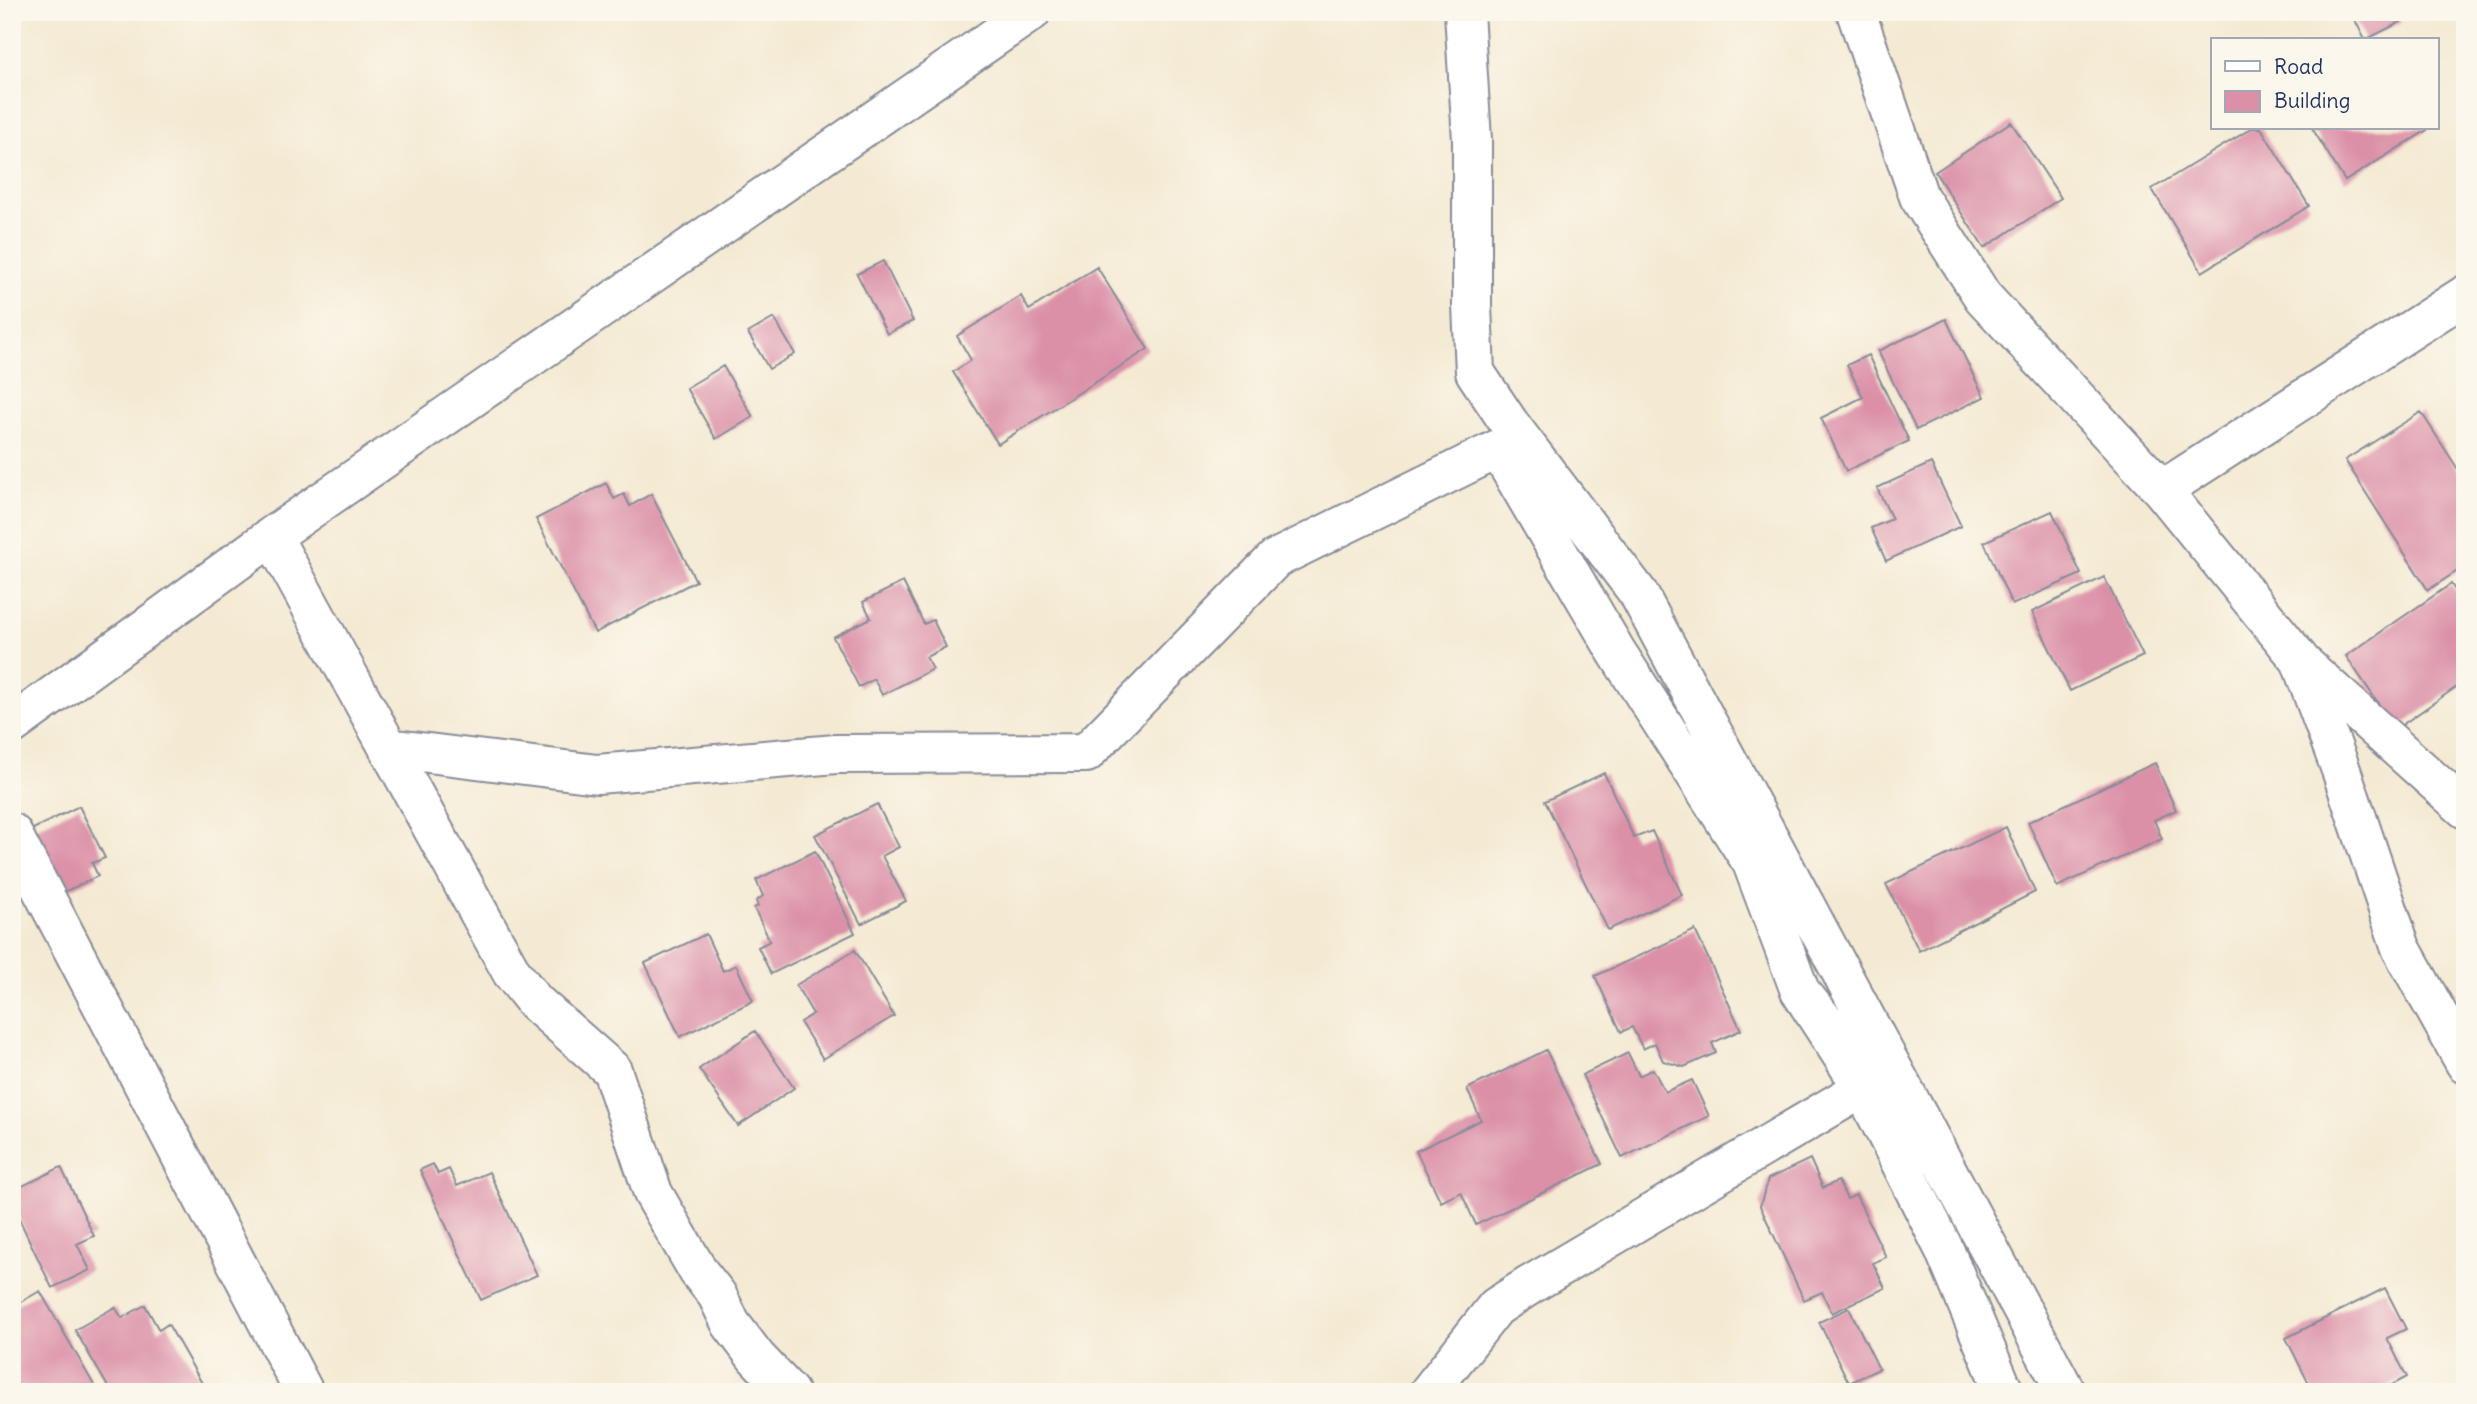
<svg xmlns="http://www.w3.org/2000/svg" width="2477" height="1404" font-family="Delius,sans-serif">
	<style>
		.building { fill: #db90a7 }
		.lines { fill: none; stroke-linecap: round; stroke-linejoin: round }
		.minor-casing { stroke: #888c98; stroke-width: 42 }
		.minor { stroke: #fff; stroke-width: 38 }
	</style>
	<rect width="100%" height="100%" fill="#fbf7ec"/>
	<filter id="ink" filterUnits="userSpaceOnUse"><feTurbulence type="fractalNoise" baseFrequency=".0143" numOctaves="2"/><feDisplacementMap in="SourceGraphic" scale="14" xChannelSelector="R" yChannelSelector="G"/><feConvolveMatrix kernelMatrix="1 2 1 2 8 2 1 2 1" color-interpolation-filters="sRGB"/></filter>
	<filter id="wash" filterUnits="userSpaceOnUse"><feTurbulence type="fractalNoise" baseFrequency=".00686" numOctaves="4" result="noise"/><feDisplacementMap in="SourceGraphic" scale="28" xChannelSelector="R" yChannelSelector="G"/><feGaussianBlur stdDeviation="1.57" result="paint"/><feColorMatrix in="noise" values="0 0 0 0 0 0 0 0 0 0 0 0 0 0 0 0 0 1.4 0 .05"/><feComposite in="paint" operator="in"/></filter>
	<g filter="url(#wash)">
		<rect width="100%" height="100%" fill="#f4ead3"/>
		<g id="blocks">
			<!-- building -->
			<path class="building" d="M2351 12H2396L2401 22 2365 40Z
				M2011 122 2061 198 1984 248 1935 172Z
				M2252 128H2261L2309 206 2202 272 2152 189Z
				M2312 128H2425L2427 130 2345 181Z
				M883 261 913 321 887 334 857 274Z
				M1097 267 1148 349 998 444 953 372 971 360 957 336 1021 296 1029 310Z
				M774 318 795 354 769 369 748 333Z
				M1946 319 1984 397 1916 430 1878 351Z
				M1868 355 1909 441 1846 471 1821 418 1863 397 1847 365Z
				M723 366 753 417 716 439 686 388Z
				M2421 412 2465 480V566L2428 590 2345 460Z
				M1931 463 1961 526 1886 561 1871 528 1892 519 1877 488Z
				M606 483 614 499 624 494 630 506 651 494 696 581 595 633 536 519Z
				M2052 511 2081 574 2012 605 1984 542Z
				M2104 577 2143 656 2070 691 2032 612Z
				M903 582 924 624 933 620 946 647 926 657 933 669 882 695 874 679 859 687 833 637 871 618 863 602Z
				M2451 584 2465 605V681L2396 729 2346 656Z
				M2155 763 2176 810 2154 820 2162 839 2057 887 2028 822Z
				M1604 773 1634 838 1652 831 1682 895 1608 930 1545 801Z
				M877 804 899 847 882 856 906 901 861 924 815 835Z
				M79 806 105 858 92 863 98 876 56 896 25 833Z
				M2006 827 2035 892 1919 951 1886 884Z
				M815 851 855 933 771 974 758 947 770 941 754 908 758 906 756 901 763 896 756 880Z
				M1695 930 1741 1030 1712 1043 1716 1053 1684 1067 1663 1061 1655 1043 1643 1049 1632 1027 1621 1032 1595 976Z
				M706 934 723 971 736 965 753 1001 680 1037 645 963Z
				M855 950 894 1016 823 1059 800 1022 813 1014 796 985Z
				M755 1031 794 1088 738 1126 699 1069Z
				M1546 1050 1602 1164 1476 1225 1461 1192 1441 1202 1416 1151 1481 1120 1467 1089Z
				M1628 1053 1639 1076 1653 1069 1665 1092 1692 1080 1709 1116 1622 1158 1582 1075Z
				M1810 1159 1823 1188 1838 1181 1847 1199 1856 1195 1886 1257 1873 1263 1885 1288 1832 1313 1822 1292 1804 1300 1760 1206 1768 1179Z
				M433 1164 438 1174 449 1169 457 1186 489 1172 537 1275 481 1300 420 1170Z
				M61 1167 94 1236 77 1244 90 1270 52 1288 12 1204V1191Z
				M2385 1288 2406 1329 2387 1338 2407 1377 2379 1392H2313L2286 1338Z
				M40 1291 98 1392H17L12 1384V1307Z
				M145 1305 159 1330 168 1324 203 1385 192 1392H111L75 1330 115 1307 122 1318Z
				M1849 1308 1879 1369 1849 1383 1819 1322Z"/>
		</g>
	</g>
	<g filter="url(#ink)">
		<use href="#blocks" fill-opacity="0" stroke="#888c98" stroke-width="2"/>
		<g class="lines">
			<!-- minor casing -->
			<g class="minor-casing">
				<path id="minor" d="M1464 12 1472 140V306L1475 372 1509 423 1638 593 2066 1392
					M1856 12 1919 197 1983 297 2162 490 2300 660 2341 770 2401 948 2465 1063
					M2162 490 2465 295
					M272 536 512 973 535 1002 612 1070 653 1193 698 1271 717 1295 731 1324 756 1357 789 1392
					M2305 665 2465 809
					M12 725 272 536 1031 12
					M388 748 597 774 836 754 1086 753 1275 559 1498 449 1616 651 1752 863 1800 991
					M12 833 304 1392
					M1877 1039 1850 1052 1800 991 1863 1088 1944 1249 2004 1392
					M1429 1392 1496 1307 1530 1285 1863 1088"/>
			</g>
			<!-- minor -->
			<use href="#minor" class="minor"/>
		</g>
	</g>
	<!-- margin -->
	<rect width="2477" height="1404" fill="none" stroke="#fbf7ec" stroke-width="42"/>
	<!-- legend -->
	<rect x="2211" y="38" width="228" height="91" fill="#fbf7ec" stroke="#a1a7b3" stroke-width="2"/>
	<rect x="2225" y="61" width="35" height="10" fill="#ffffff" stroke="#a1a7b3" stroke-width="2"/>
	<text x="2274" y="74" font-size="21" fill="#1b2f5e">Road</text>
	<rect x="2225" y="91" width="35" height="21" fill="#db90a7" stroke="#a1a7b3" stroke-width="2"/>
	<text x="2274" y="108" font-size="21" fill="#1b2f5e">Building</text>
</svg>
